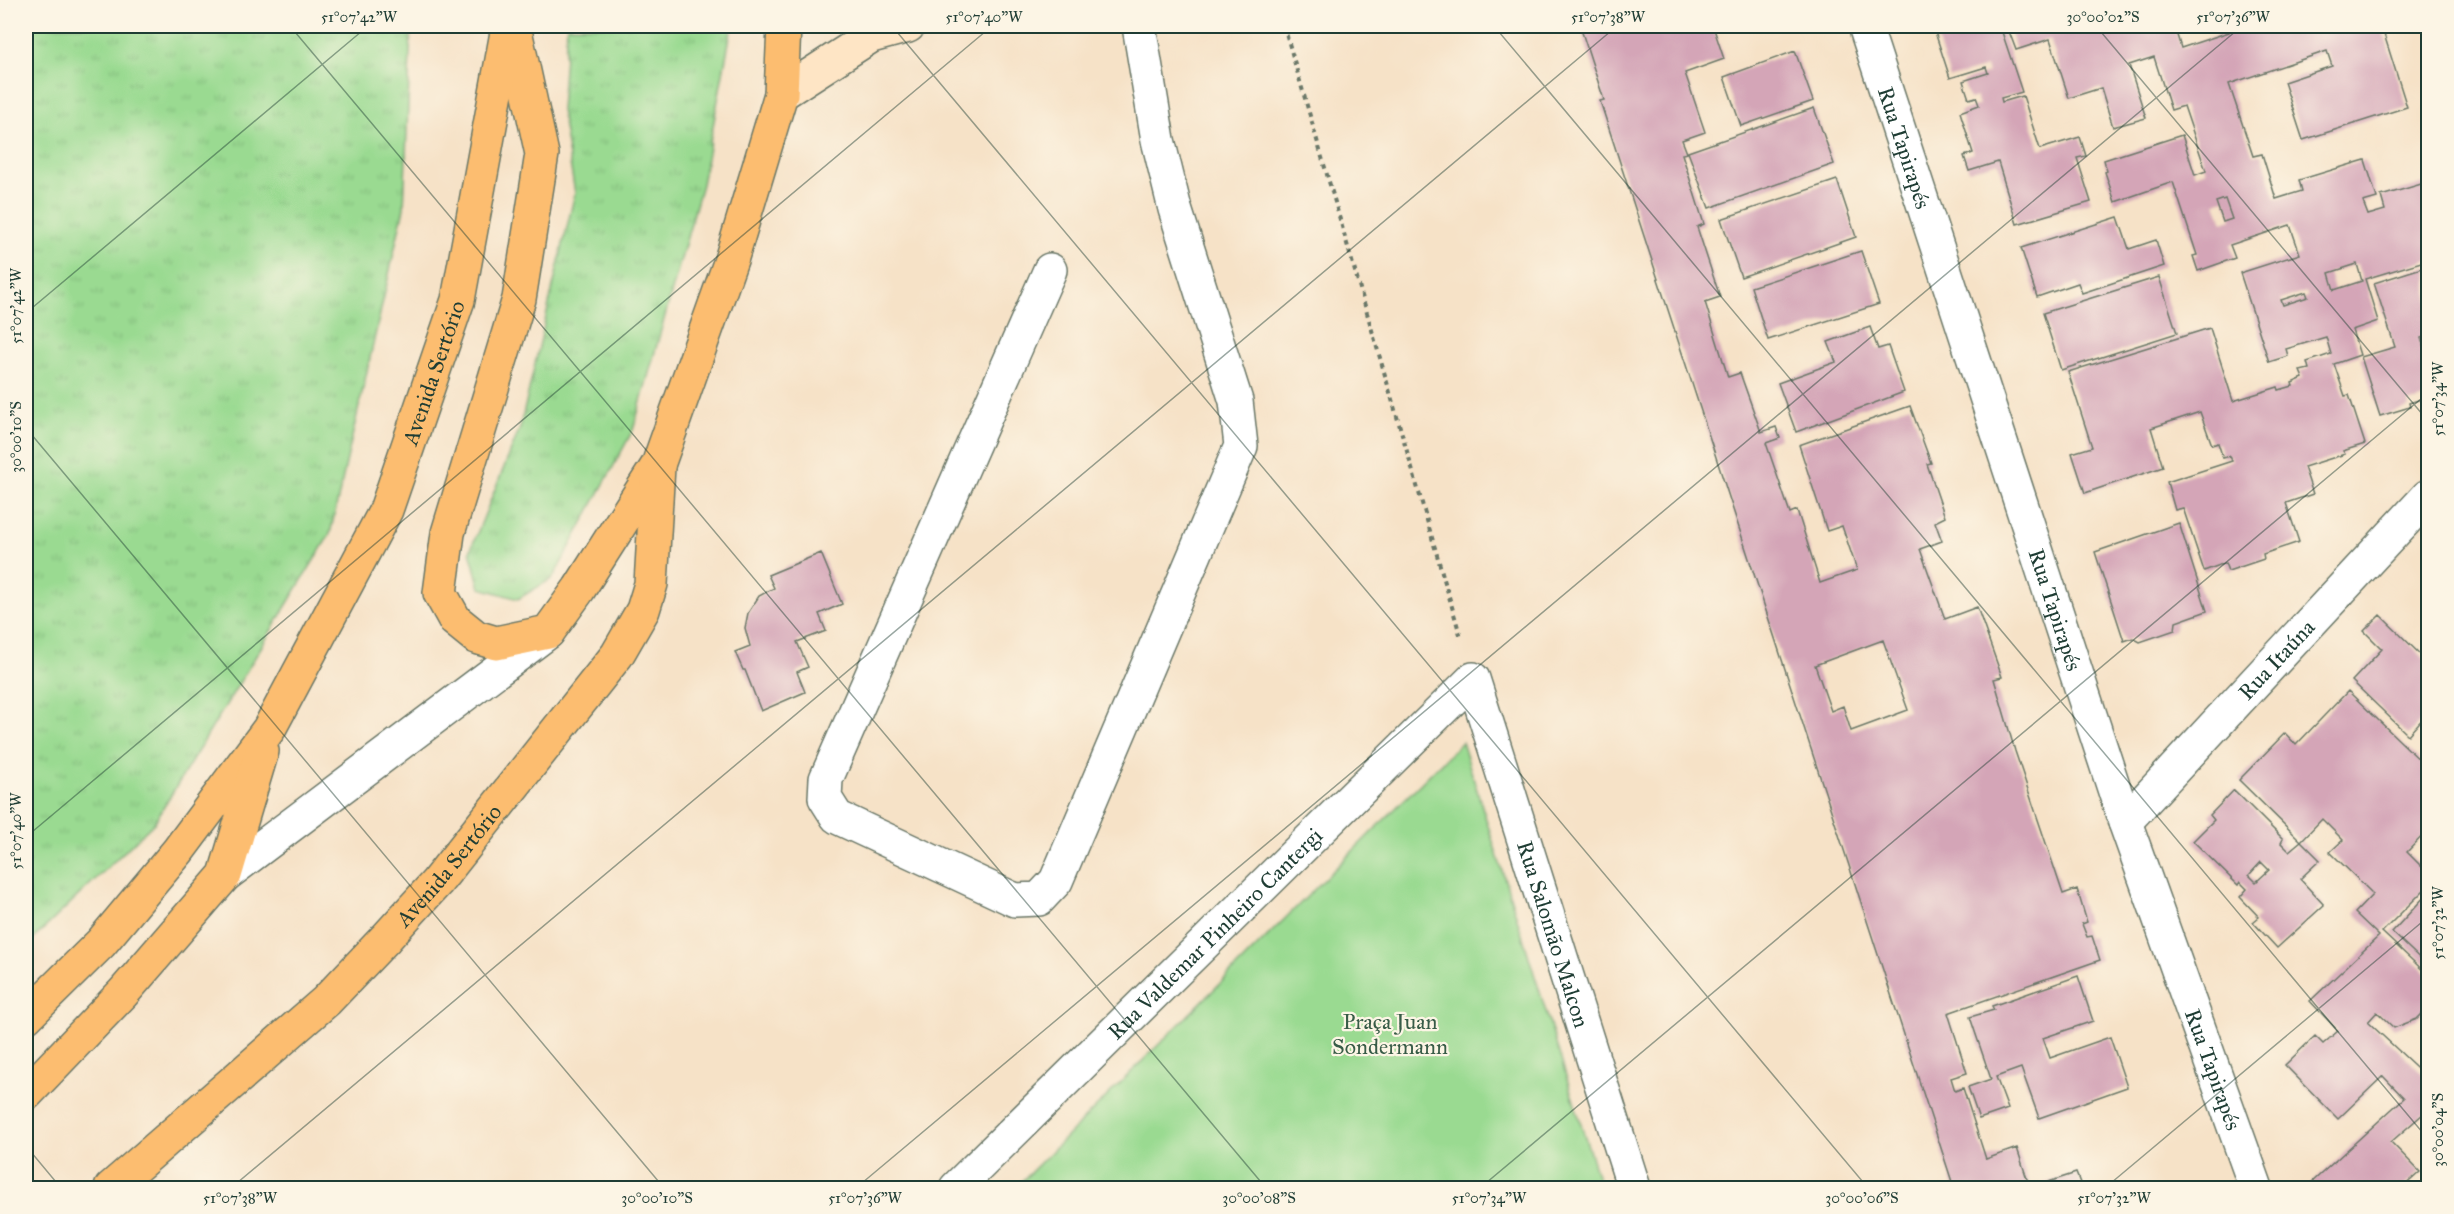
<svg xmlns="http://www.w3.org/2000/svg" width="2454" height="1214" font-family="'IM FELL Great Primer',serif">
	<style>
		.grass { fill: url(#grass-tufts); stroke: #5c8c62; stroke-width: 1.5 }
		.green { fill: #9ada91; stroke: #5c8c62; stroke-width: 1.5 }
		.building { fill: #d4a5b7; fill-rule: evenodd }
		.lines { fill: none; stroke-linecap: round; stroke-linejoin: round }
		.street-casing { stroke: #6a7767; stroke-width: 36 }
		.secondary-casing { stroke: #6a7767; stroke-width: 36 }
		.primary-casing { stroke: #6a7767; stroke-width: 36 }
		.path { stroke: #6a7767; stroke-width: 4; stroke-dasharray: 4.5 4.5; stroke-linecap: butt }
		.street { stroke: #fff; stroke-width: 33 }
		.secondary { stroke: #fee5c5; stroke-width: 33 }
		.primary { stroke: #fcbd6f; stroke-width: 33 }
		.ticks { fill: none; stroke: #1f3d34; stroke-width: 1.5; stroke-opacity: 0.45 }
		.labels { text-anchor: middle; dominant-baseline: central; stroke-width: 4.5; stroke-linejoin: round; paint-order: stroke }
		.street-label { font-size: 22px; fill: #1f3d34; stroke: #fcf5e5 }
		.park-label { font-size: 22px; fill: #385c47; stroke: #fcf5e5 }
		.neatline { fill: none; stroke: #1f3d34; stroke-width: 2 }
		.ticks-label { font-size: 15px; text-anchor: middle; fill: #1f3d34 }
	</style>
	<defs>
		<pattern id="grass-tufts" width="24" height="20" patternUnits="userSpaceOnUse" patternTransform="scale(1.5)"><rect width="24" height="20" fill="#9ada91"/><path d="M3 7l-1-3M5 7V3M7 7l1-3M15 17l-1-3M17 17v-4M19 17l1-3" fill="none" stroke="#84bc7e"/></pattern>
	</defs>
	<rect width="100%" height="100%" fill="#fcf5e5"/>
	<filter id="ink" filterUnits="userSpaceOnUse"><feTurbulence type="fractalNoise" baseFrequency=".0167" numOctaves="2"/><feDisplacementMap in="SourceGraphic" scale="12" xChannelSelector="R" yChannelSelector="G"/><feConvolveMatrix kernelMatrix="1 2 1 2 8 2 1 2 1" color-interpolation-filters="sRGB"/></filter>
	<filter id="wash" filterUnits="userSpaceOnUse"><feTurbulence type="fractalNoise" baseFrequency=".008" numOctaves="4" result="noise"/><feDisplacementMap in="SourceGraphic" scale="24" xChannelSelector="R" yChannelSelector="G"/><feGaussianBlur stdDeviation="1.35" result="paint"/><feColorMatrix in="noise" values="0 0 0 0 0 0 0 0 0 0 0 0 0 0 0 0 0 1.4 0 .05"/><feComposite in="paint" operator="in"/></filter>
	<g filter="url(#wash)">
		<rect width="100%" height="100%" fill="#f6e2c7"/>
		<!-- grass -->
		<path class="grass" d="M26 26H411L404 208 330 534 154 823 26 946Z
			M567 26H732L702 184 633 430 553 578 518 599 480 588 470 551 520 428 575 193 561 110Z"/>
		<!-- green -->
		<path class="green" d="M1462 742 1601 1188H1015Z"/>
		<g id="blocks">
			<!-- building -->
			<path class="building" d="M1580 26H1713L1724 59 1685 73 1705 132 1682 140 1687 153 1682 154 1704 224 1697 227 1720 297 1705 302 1728 377 1740 373 1761 432 1776 427 1780 438 1766 443 1790 513 1797 510 1820 583 1857 570 1842 526 1827 531 1799 445 1910 406 1931 463 1927 464 1945 517 1935 522 1942 541 1920 549 1945 619 1977 607 2002 677 1994 679 2015 751 2063 894 2077 889 2087 922 2082 924 2087 937 2092 936 2100 960 1948 1013 1967 1073 1951 1078 1955 1091 1963 1088 1986 1159 2017 1148 2030 1188 2076 1173 2082 1188H1954L1600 101 1604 100ZM1883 640 1908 710 1851 731 1843 706 1831 711 1815 665Z
				M1933 26H2000L2022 92 2001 98 2002 102 2023 96 2040 149 2080 137 2086 156 2077 158 2091 202 2017 224 1998 162 1969 171 1964 156 1973 153 1960 112 1979 105 1976 97 1969 99 1963 81 1988 73 1986 67 1950 78Z
				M2007 26H2194L2176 32 2181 48 2229 32 2226 26H2400L2383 31 2407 107 2303 140 2284 82 2332 66 2327 51 2229 84 2253 156 2262 154 2276 199 2302 191 2299 180 2365 160 2377 198 2363 202 2368 215 2385 210 2381 196 2428 182V209L2426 210 2428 217V260L2365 279 2378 321 2352 330 2360 355 2334 364 2345 396 2349 395 2365 444 2343 451 2345 454 2304 467 2313 494 2286 503 2299 542 2263 554 2264 559 2228 571 2225 563 2204 571 2183 508 2175 510 2167 482 2232 461 2230 456 2223 458 2218 443 2212 445 2200 412 2151 428 2163 467 2085 493 2072 453 2092 447 2068 372 2210 328 2233 401 2278 387 2279 390 2293 386 2292 383 2303 378 2300 371 2309 369 2307 362 2331 354 2326 337 2286 349 2288 356 2269 362 2240 273 2300 254 2290 225 2230 245 2235 258 2198 271 2193 256 2197 255 2173 182 2115 202 2105 172 2107 171 2104 160 2182 135 2195 175 2206 171 2184 106 2171 110 2154 57 2129 65 2146 118 2113 127 2101 88 2069 98 2050 39 2016 50ZM2225 199 2232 219 2223 222 2216 202ZM2357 264 2362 281 2334 290 2329 273ZM2306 292 2308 297 2283 305 2281 300Z
				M1795 51 1813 101 1741 126 1724 77Z
				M1814 108 1834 164 1709 208 1688 152Z
				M1837 180 1856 237 1741 277 1721 219Z
				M2118 217 2129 249 2156 240 2164 266 2082 293 2078 283 2037 297 2021 248Z
				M1861 251 1879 304 1768 340 1751 287Z
				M2428 266V336L2421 338 2428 361V397L2409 403 2410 407 2380 416 2361 357 2395 347 2374 283Z
				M2159 277 2177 333 2061 370 2043 313Z
				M1870 327 1878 349 1888 346 1904 392 1796 432 1778 383 1836 362 1828 342Z
				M2179 523 2207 611 2176 622 2175 630 2140 642 2133 638 2124 641 2095 552Z
				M821 553 842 604 819 614 826 631 797 642 808 667 797 672 805 692 761 711 745 670H743L735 652 750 646 745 628 748 613 759 596 774 588 768 575Z
				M2380 615 2428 662V713L2408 735 2352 681 2382 649 2364 631Z
				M2348 691 2428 768V830L2407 852 2428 873V886L2382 932 2428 975 2427 995 2428 1008 2417 1019 2394 1028 2377 1012 2368 1022 2428 1078V1119L2423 1114 2391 1142 2420 1172 2402 1188H2316L2311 1183 2404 1098 2383 1076 2338 1119 2285 1065 2315 1036 2323 1044 2338 1031 2310 1001 2379 936 2355 913 2373 894 2330 852 2343 840 2322 819 2301 841 2239 780 2285 733 2296 745Z
				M2234 790 2283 839 2281 843 2289 851 2301 841 2320 860 2300 879 2324 905 2277 948 2253 922 2259 917 2240 897 2247 889 2240 882 2238 885 2193 841 2214 820 2210 815ZM2261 862 2269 870 2256 882 2249 875Z
				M2428 893V966L2392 932Z
				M2078 976 2093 1021 2043 1038 2050 1058 2110 1037 2127 1087 2039 1118 2021 1068 1996 1077 2008 1109 1979 1119 1968 1087 1991 1079 1970 1017 1994 1010 1992 1006Z"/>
		</g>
	</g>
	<g filter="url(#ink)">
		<use href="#blocks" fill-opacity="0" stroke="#6a7767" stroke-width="1.5"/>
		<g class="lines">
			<!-- street casing -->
			<g class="street-casing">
				<g id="street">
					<path id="s1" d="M1865 26 2125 822 2256 1188"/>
					<path d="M1050 270 826 779 825 798 837 817 1015 900 1039 899 1056 881 1241 446 1236 401 1175 209 1158 140 1139 26"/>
					<path id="s2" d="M2125 822 2428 496"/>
					<path d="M225 875 548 632"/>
					<path id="s3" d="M956 1188 1473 679 1634 1188"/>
				</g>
			</g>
			<!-- secondary casing -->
			<g class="secondary-casing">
				<path id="secondary" d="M781 94 871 36 908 26"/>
			</g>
			<!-- primary casing -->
			<g class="primary-casing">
				<g id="primary">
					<path d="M514 26 542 154 519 299 448 533 440 593 455 620 476 637 496 643 548 632 579 589 658 465 732 257 781 94 784 26"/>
					<path id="s4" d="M26 1017 101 943 178 851 269 729 386 510 458 300 508 27"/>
					<path d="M26 1094 123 993 225 875 262 751"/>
					<path id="s5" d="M111 1188 326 1001 386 938 437 882 617 655 643 610 651 584 658 467"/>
				</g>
			</g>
			<!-- path -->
			<path class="path" d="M1284 26 1461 638"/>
			<!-- street -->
			<use href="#street" class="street"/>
			<!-- secondary -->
			<use href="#secondary" class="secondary"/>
			<!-- primary -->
			<use href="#primary" class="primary"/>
		</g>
	</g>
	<!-- ticks -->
	<path class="ticks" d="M290 26 1266 1188M892 26 1868 1188M1494 26 2428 1139M2096 26 2428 421M26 313 368 26M26 428 664 1188M26 837 992 26M26 1146 61 1188M231 1188 1617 26M856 1188 2242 26M1480 1188 2428 393M2105 1188 2428 917"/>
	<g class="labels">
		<!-- street labels -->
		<g class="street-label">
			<text stroke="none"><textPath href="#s1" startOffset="128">Rua Tapirapés</textPath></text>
			<text stroke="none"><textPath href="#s4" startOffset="771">Avenida Sertório</textPath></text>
			<text stroke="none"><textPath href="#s1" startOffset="614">Rua Tapirapés</textPath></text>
			<text stroke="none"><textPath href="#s2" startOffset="222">Rua Itaúna</textPath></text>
			<text stroke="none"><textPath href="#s5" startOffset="468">Avenida Sertório</textPath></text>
			<text stroke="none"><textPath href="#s3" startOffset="363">Rua Valdemar Pinheiro Cantergi</textPath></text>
			<text stroke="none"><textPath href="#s3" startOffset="993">Rua Salomão Malcon</textPath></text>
			<text stroke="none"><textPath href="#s1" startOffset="1100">Rua Tapirapés</textPath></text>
		</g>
		<!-- park labels -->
		<g class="park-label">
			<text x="1390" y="1021">Praça Juan<tspan x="1390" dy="25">Sondermann</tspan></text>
		</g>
	</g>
	<!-- margin -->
	<rect width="2454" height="1214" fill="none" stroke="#fcf5e5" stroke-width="66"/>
	<rect x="33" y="33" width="2388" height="1148" class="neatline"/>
	<g class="ticks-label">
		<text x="359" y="22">51°07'42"W</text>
		<text x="984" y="22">51°07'40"W</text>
		<text x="1608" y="22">51°07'38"W</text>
		<text x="2103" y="22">30°00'02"S</text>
		<text x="2233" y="22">51°07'36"W</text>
		<text transform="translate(16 306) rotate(-90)" y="5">51°07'42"W</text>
		<text transform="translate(2438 399) rotate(-90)" y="5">51°07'34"W</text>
		<text transform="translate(16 437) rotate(-90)" y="5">30°00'10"S</text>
		<text transform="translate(16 831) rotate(-90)" y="5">51°07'40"W</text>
		<text transform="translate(2438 923) rotate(-90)" y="5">51°07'32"W</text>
		<text transform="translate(2438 1130) rotate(-90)" y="5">30°00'04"S</text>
		<text x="240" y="1203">51°07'38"W</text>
		<text x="657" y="1203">30°00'10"S</text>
		<text x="865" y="1203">51°07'36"W</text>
		<text x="1259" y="1203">30°00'08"S</text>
		<text x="1489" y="1203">51°07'34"W</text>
		<text x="1862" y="1203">30°00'06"S</text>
		<text x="2114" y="1203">51°07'32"W</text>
	</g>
</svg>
